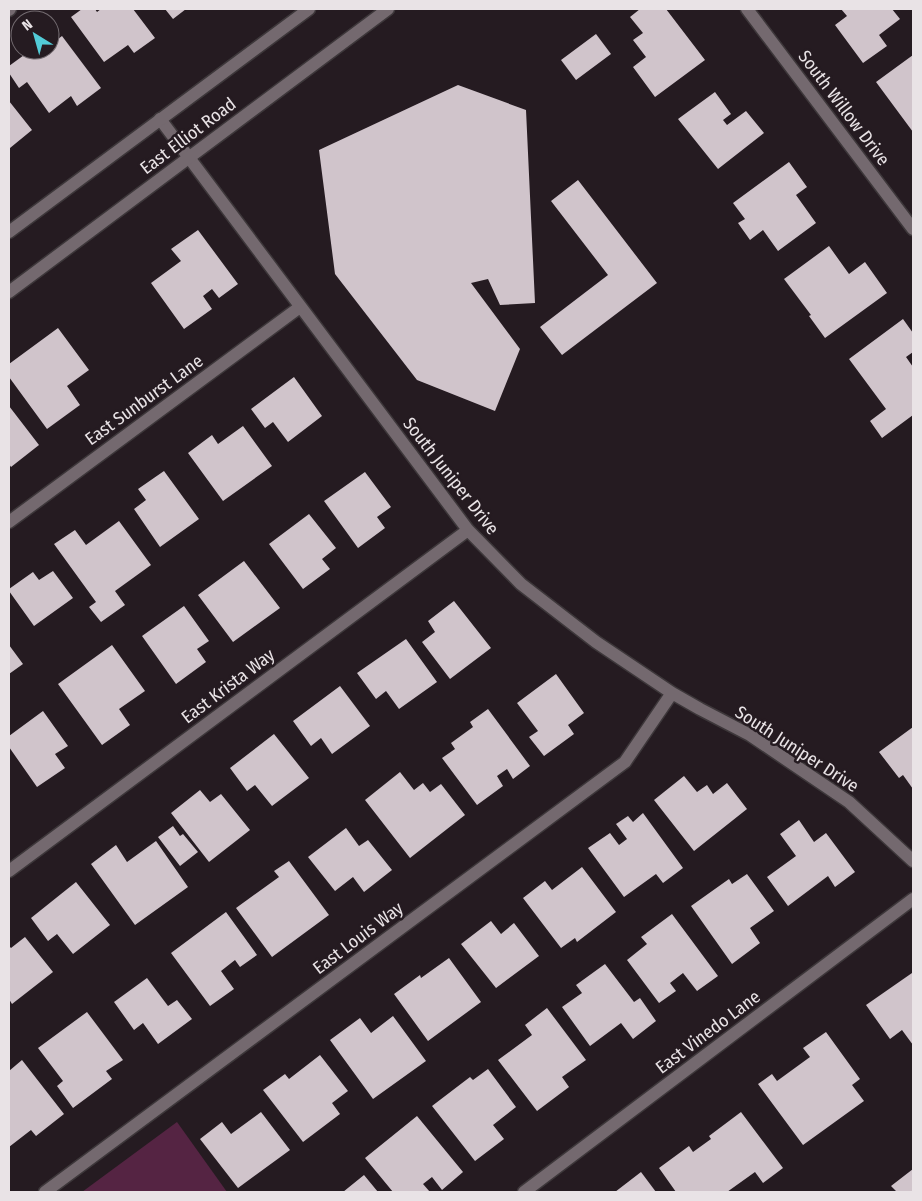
<svg xmlns="http://www.w3.org/2000/svg" width="922" height="1201" font-family="'Fira Sans Condensed',sans-serif">
	<style>
		.green { fill: #552443 }
		.building { fill: #d0c4cb }
		.lines { fill: none; stroke-linecap: round; stroke-linejoin: round }
		.minor-casing { stroke: #3d373a; stroke-width: 15 }
		.secondary-casing { stroke: #3d373a; stroke-width: 15 }
		.minor { stroke: #74696f; stroke-width: 12 }
		.secondary { stroke: #74696f; stroke-width: 12 }
		.labels { text-anchor: middle; dominant-baseline: central; stroke-width: 5; stroke-linejoin: round; paint-order: stroke }
		.street-label { font-size: 18px; fill: #e9e3e6; stroke: #251b21 }
	</style>
	<rect width="100%" height="100%" fill="#251b21"/>
	<!-- green -->
	<path class="green" d="M177 1122 227 1192H82Z"/>
	<!-- building -->
	<path class="building" d="M82 9H95L97 12 101 9H133L155 38 134 53 128 45 104 62 71 17Z
		M165 9H186L173 19Z
		M640 9H666L705 60 655 97 633 67 646 57 633 40 643 33 630 17Z
		M841 9H892L900 19 879 35 887 46 863 63 835 25 847 16Z
		M596 34 611 54 576 80 561 60Z
		M62 36 101 88 77 106 71 96 49 113 27 82 19 88 9 73V66L31 50H37L39 53 43 50H50V45Z
		M913 55V132L876 82Z
		M458 85 526 110 535 303 500 305 488 279 471 283 520 349 495 411 417 380 335 274 319 150Z
		M715 92 731 114 723 120 727 125 746 111 764 133 718 169 678 119Z
		M9 101 32 130 10 148 9 147Z
		M789 162 807 187 796 195 816 223 778 251 763 230 750 240 738 223 745 219 733 203Z
		M578 180 657 283 562 355 540 327 608 275 551 201Z
		M198 230 238 284 219 298 212 289 203 296 212 309 184 329 151 283 181 261 171 249Z
		M829 246 849 274 865 262 887 293 825 338 809 316 811 315 784 279Z
		M903 319 913 333V352L906 357 913 367V415L882 438 870 421 886 409 849 359Z
		M58 328 89 370 67 386 80 405 47 429 9 377V364Z
		M294 377 322 416 288 442 273 422 265 428 251 409Z
		M9 406 39 445 11 467 9 464Z
		M243 426 272 466 223 501 188 453 212 435 218 444Z
		M164 471 199 519 160 547 134 509 146 500 138 489Z
		M365 472 391 507 377 517 385 528 358 548 324 501Z
		M309 514 336 548 322 559 330 569 303 589 269 544Z
		M119 521 151 565 115 591 125 605 101 622 89 607 96 602 54 544 75 530 86 545Z
		M244 561 280 608 233 642 198 595Z
		M53 571 73 598 34 626 9 591V589L33 572 39 580Z
		M454 601 491 648 450 679 422 642 435 632 428 621Z
		M184 606 209 641 197 649 206 662 176 684 142 636Z
		M406 639 437 682 399 709 386 691 376 699 357 673Z
		M9 645 23 664 9 674Z
		M112 645 145 691 119 709 130 725 102 745 58 684Z
		M556 674 584 713 568 725 574 734 544 756 529 737 538 731 517 703Z
		M340 686 370 726 332 754 321 738 311 746 293 721Z
		M488 709 530 766 513 779 507 769 497 776 503 786 477 805 442 758 455 749 451 743 473 727 470 722Z
		M43 711 68 746 55 754 65 768 37 787 9 747V736Z
		M913 727V789L903 775 899 778 879 752Z
		M274 734 309 778 272 806 255 785 247 791 230 768Z
		M400 772 414 790 423 783 430 792 441 784 465 815 410 858 365 800Z
		M684 776 697 792 707 785 713 794 727 783 747 809 694 851 654 800Z
		M200 790 210 802 221 794 250 830 209 862 171 813Z
		M643 813 683 868 663 883 656 874 624 897 588 848 610 833 619 845 627 839 616 824 628 816 633 822Z
		M799 820 814 842 826 833 855 872 835 887 828 876 788 906 767 877 796 856 780 834Z
		M173 826 180 836 183 834 198 852 180 866 158 837Z
		M346 828 359 846 368 840 392 870 364 892 353 877 335 891 308 857Z
		M156 841 188 887 135 925 91 864 116 845 127 862Z
		M289 861 329 915 272 957 236 908 279 877 274 871Z
		M582 867 616 912 577 942 575 938 561 948 523 898 545 881 552 890Z
		M747 874 774 911 750 928 760 943 732 964 691 906 729 879 732 884Z
		M76 882 110 925 73 954 57 934 48 941 31 918Z
		M226 912 257 955 240 967 235 960 221 971 234 989 210 1006 171 953Z
		M672 914 718 976 697 991 683 973 670 983 676 991 659 1003 627 960 647 944 641 937Z
		M491 921 501 934 514 923 539 956 496 988 461 944Z
		M25 937 53 972 12 1004 9 999V946L11 948Z
		M449 958 481 1002 428 1041 394 994 420 975 421 978Z
		M605 964 634 1002 640 998 656 1021 633 1039 621 1023 590 1046 562 1007 582 993 576 985Z
		M912 973 913 975V1045L902 1030 890 1039 866 1005Z
		M147 978 168 1006 177 1000 192 1019 158 1044 143 1023 134 1030 114 1002Z
		M547 1008 586 1060 562 1077 569 1087 537 1111 498 1060 532 1035 525 1025Z
		M87 1012 123 1060 106 1071 112 1079 73 1108 57 1086 63 1081 38 1048Z
		M393 1016 426 1061 373 1099 330 1040 360 1018 371 1033Z
		M826 1032 860 1079 852 1085 864 1101 803 1145 758 1084 772 1074 777 1081 810 1057 803 1048Z
		M320 1055 348 1091 332 1103 340 1114 303 1142 263 1090 285 1074 289 1079Z
		M22 1060 64 1114 36 1136 31 1130 9 1147V1071Z
		M488 1069 516 1107 493 1125 504 1139 475 1161 432 1106 470 1077 473 1080Z
		M261 1112 290 1150 238 1188 200 1139 222 1122 231 1134Z
		M741 1112 783 1168 763 1183 755 1172 727 1192H676L659 1168 689 1146 693 1152 711 1139 709 1136Z
		M417 1116 463 1172 442 1190 432 1177 423 1184 430 1192H393L365 1158Z
		M913 1169V1192H897L891 1186Z
		M641 1172 656 1192H615Z
		M364 1175 378 1192H343Z"/>
	<g class="lines">
		<!-- minor casing -->
		<g class="minor-casing">
			<path id="minor" d="M747 9 913 229
				M9 10 10 9
				M160 119 468 530 521 584 596 642 672 693 700 709 750 735 849 802 913 861
				M9 522 300 307
				M9 871 468 530
				M45 1192 625 762 672 693
				M524 1192 913 899"/>
		</g>
		<!-- secondary casing -->
		<g class="secondary-casing">
			<path id="secondary" d="M9 232 309 9
				M9 292 388 9"/>
		</g>
		<!-- minor -->
		<use href="#minor" class="minor"/>
		<!-- secondary -->
		<use href="#secondary" class="secondary"/>
	</g>
	<g class="labels">
		<!-- street labels -->
		<g class="street-label">
			<text transform="translate(844 108) rotate(53)">South Willow Drive</text>
			<text transform="translate(188 136) rotate(-37)">East Elliot Road</text>
			<text transform="translate(144 400) rotate(-36)">East Sunburst Lane</text>
			<text transform="translate(451 476) rotate(52)">South Juniper Drive</text>
			<text transform="translate(228 686) rotate(-37)">East Krista Way</text>
			<text transform="translate(797 749) rotate(33)">South Juniper Drive</text>
			<text transform="translate(358 938) rotate(-37)">East Louis Way</text>
			<text transform="translate(708 1032) rotate(-37)">East Vinedo Lane</text>
		</g>
	</g>
	<!-- border -->
	<rect width="922" height="1201" fill="none" stroke="#e9e3e6" stroke-width="20"/>
	<!-- north arrow -->
	<g transform="translate(35 35) rotate(323)"><circle r="24" fill="#251b21" stroke="#736b70"/>
	<path d="M0-4L9 19L0 12L-9 19Z" fill="#52cbd7"/>
	<text y="-8" font-size="14" font-weight="bold" text-anchor="middle" fill="#e9e3e6">N</text>
	</g>
</svg>
